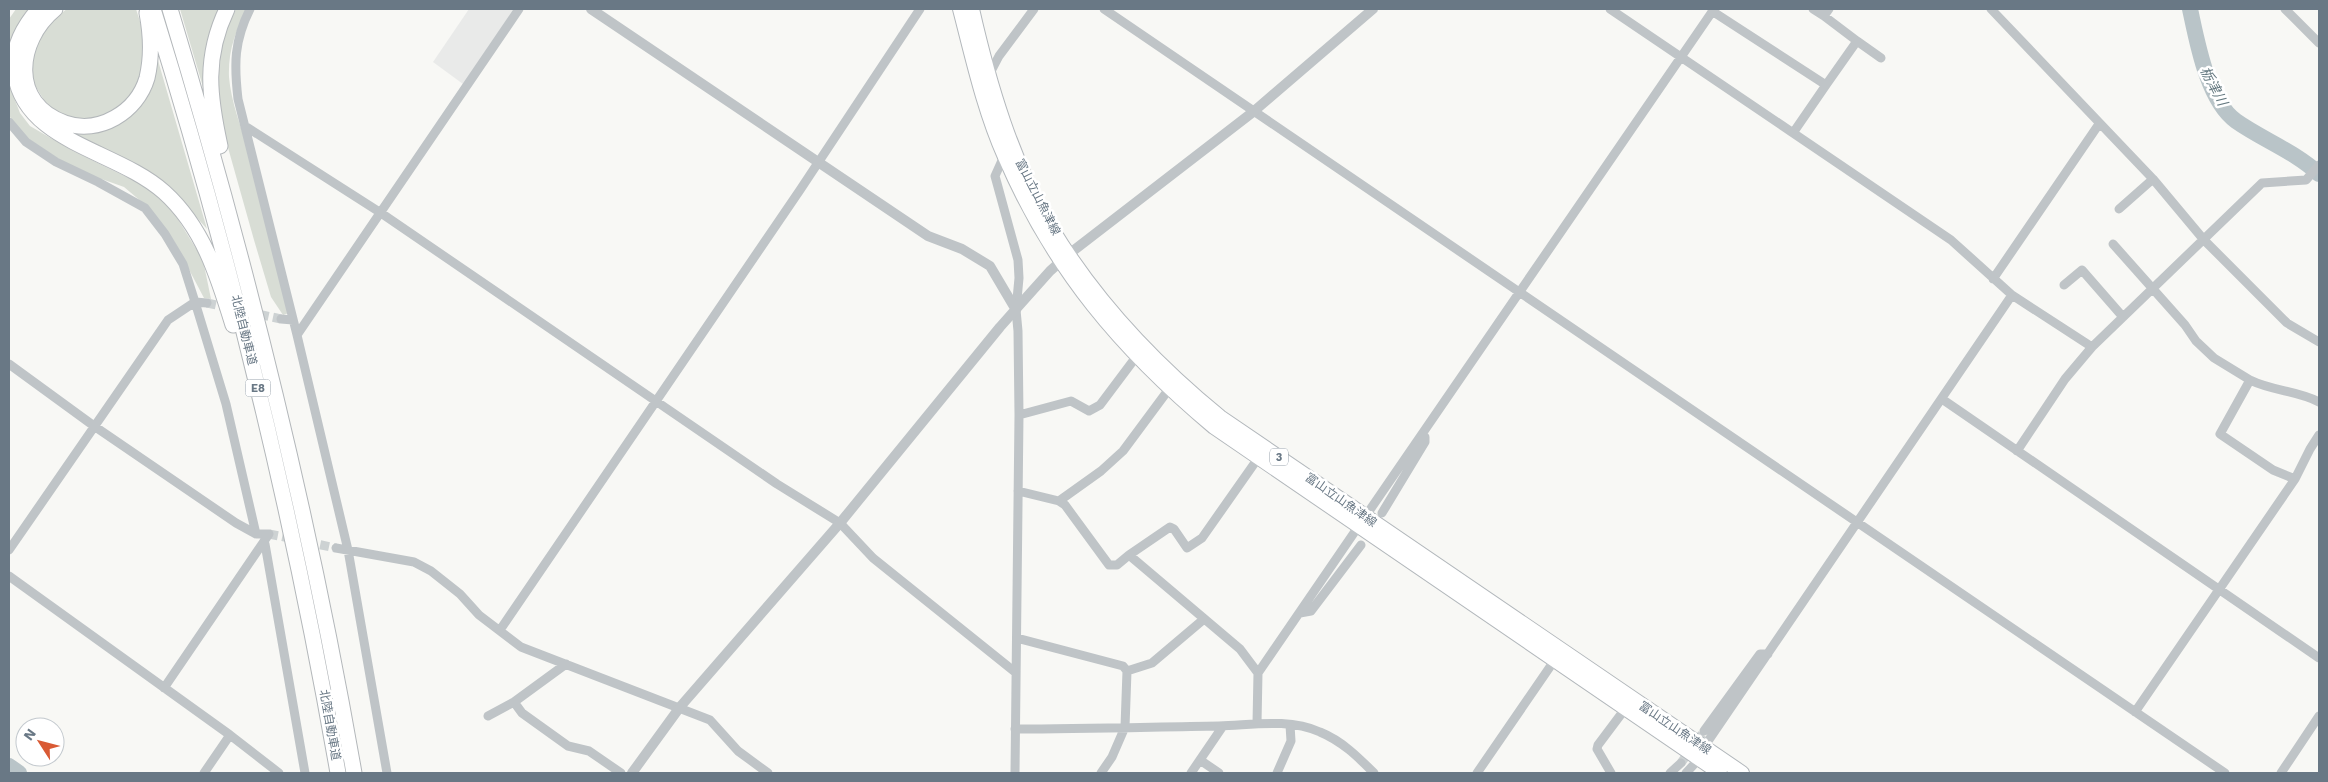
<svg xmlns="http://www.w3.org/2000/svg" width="2328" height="782" font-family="'Work Sans','Noto Sans JP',sans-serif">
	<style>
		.built { fill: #e9eae9 }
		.green { fill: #d8ddd5 }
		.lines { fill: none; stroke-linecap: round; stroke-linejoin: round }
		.river { stroke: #b9c4c8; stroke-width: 16 }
		.minor-tunnel { stroke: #cdd2d3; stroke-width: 9; stroke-dasharray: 9 4.5; stroke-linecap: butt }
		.primary-casing { stroke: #b3b8bc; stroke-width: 16 }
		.motorway-casing { stroke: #b3b7ba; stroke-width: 17 }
		.minor { stroke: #bfc4c7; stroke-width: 9 }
		.tertiary { stroke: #bfc4c7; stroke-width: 10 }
		.primary { stroke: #fff; stroke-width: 14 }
		.motorway { stroke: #fff; stroke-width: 15 }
		.labels { text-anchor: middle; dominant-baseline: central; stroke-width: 5; stroke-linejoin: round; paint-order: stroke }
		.shield { fill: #fff; stroke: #96a0aa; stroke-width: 1 }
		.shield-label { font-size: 11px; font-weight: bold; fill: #697885 }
		.street-label { font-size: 12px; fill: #697885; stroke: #fff }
		.water-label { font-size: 14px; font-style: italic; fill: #657980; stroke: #fff }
	</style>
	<rect width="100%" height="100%" fill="#f8f8f5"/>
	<!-- built -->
	<path class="built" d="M469 9H514L463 84 433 62Z"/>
	<!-- green -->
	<path class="green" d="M16 9H34L9 58V19Z
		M67 9H136L144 34 145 62 138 90 108 117 72 120 55 113 44 100 34 84 30 67 41 35 56 17Z
		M180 9H221L205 61 203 87Z
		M236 9H250C235 27 228 53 229 77 231 102 241 126 248 150 261 205 275 259 289 313L283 315 271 297 254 240 225 137 217 91V69L222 40Z
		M157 57 207 229 182 201 60 129C66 131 73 134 79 134 110 135 143 115 153 85 155 76 156 66 157 57Z
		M9 76 11 90 20 113 30 126 73 151 147 187 162 200 176 216 203 260 211 299 204 298 174 241 149 208 124 187 65 166 19 132 9 115Z"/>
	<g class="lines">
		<!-- river -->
		<path class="river" d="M2190 9C2197 41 2207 100 2236 121 2263 140 2294 151 2319 174
			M9 766 19 773"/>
		<!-- minor-tunnel -->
		<path class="minor-tunnel" d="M207 303 281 319
			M269 534 294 539
			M307 542 336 548
			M1681 763 1704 731"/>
		<!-- primary casing -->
		<g class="primary-casing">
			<path id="primary" d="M960 9C973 59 984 110 1005 157 1054 270 1121 349 1214 427L1720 773
				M972 9C989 84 1012 162 1052 229 1096 302 1154 363 1220 417L1742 773"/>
		</g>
		<!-- motorway casing -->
		<g class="motorway-casing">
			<path id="motorway" d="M39 9C23 27 11 49 15 74 26 143 117 150 164 192 203 227 218 276 233 325
				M55 9C16 41 10 104 65 123 99 135 137 112 147 78 152 57 151 34 147 13
				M153 9C231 260 293 514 338 773
				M170 9C246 260 309 514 354 773
				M220 146C209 96 204 57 227 9"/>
		</g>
		<!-- minor -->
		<path class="minor" d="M250 9C234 41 234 64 238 99L297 335 348 550 387 773
			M1104 9 2225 773
			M1610 9 1951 240 2012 295 1704 747
			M1813 9 1824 16 1829 9
			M1991 9 2153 179 2204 240 2287 323 2319 342
			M2285 9 2319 43
			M1712 11 1826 85 1793 133
			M1824 16 1857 41 1826 85
			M1857 41 1881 58
			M989 75 999 56 1034 9
			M9 122 26 142 56 162 98 182 145 208 165 234 183 264 195 302 226 404 256 534
			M245 126 381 213 777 484 840 523 873 558 1015 672
			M1004 156 995 176 1018 260 1019 278 1016 310 1018 331 1019 415 1015 773
			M2119 209 2153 179
			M2113 244 2185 325 2196 341 2214 358 2250 380
			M1993 279 2099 124
			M2064 285 2082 270 2123 317
			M2012 295 2092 347
			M281 319 293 320
			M297 335 519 9
			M9 364 94 426 236 523 256 534H269L164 688
			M1942 399 2319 658
			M2319 402C2299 391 2272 391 2250 380L2220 434 2273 470 2295 479 2310 449 2319 435
			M1019 415 1071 401 1089 411 1100 405 1136 357
			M2017 451 2065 379 2092 347 2262 183 2306 180 2319 165
			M1018 491 1059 501 1065 505 1109 565H1117L1129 555 1240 649 1258 673
			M1059 501 1101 471 1123 451 1169 389
			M1382 513 1425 442V437
			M1365 517 1714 9
			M265 544 305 773
			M336 548 414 562 431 571 460 594 479 615 521 647 710 720 738 751 768 773
			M9 550 168 320 195 302 207 303
			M1129 555 1170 527 1174 529 1187 548 1202 538 1261 454
			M9 576 230 735 279 773
			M1300 613 1311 611 1361 545
			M500 630 800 190 920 9
			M1017 638 1123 666 1127 671
			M1127 671 1152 663 1204 619
			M514 702 566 664
			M2135 712 2295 479
			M488 716 514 702 522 713 568 746 589 751 621 773
			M1257 723 1258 673 1358 527
			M1015 729C1083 729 1151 727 1219 726 1253 725 1288 718 1320 732 1342 741 1358 757 1374 773
			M1704 731 1760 654H1768
			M1200 760 1219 773
			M204 773 230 735
			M1101 773 1112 757 1125 727 1127 671
			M1191 773 1223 726
			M1277 773 1291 741 1290 725
			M1477 773 1554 661
			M1611 773 1597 749 1598 745 1625 709
			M1670 773 1681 763
			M1686 773 1699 759
			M2281 773 2319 716"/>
		<!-- tertiary -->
		<path class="tertiary" d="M591 9 928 236 962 249 990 266 1016 310
			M632 773 680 707 840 523 1000 327 1050 271 1069 254 1253 112 1373 9"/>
		<!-- primary -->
		<use href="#primary" class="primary"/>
		<!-- motorway -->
		<use href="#motorway" class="motorway"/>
	</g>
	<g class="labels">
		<!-- shield labels -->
		<g class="shield">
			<rect x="245.5" y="379.5" width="25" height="17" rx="4"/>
			<rect x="1270" y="448.5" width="18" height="17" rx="4"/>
		</g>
		<g class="shield-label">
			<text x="258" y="388">E8</text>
			<text x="1279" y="457">3</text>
		</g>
		<!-- street labels -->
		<g class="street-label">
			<text transform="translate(1038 197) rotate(63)">富山立山魚津線</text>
			<text transform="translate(244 330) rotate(76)">北陸自動車道</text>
			<text transform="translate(1341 500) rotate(35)">富山立山魚津線</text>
			<text transform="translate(330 725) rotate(80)">北陸自動車道</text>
			<text transform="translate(1675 728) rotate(34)">富山立山魚津線</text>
		</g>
		<!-- water labels -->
		<g class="water-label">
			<text transform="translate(2214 86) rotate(62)">栃津川</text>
		</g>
	</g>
	<!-- border -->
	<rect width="2328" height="782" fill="none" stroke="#697885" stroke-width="20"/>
	<!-- north arrow -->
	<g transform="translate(40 742) rotate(306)"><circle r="24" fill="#ffffff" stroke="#c3c9ce"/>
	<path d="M0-4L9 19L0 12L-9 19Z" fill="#d95a34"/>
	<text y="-8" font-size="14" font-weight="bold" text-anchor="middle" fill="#697885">N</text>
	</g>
</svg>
